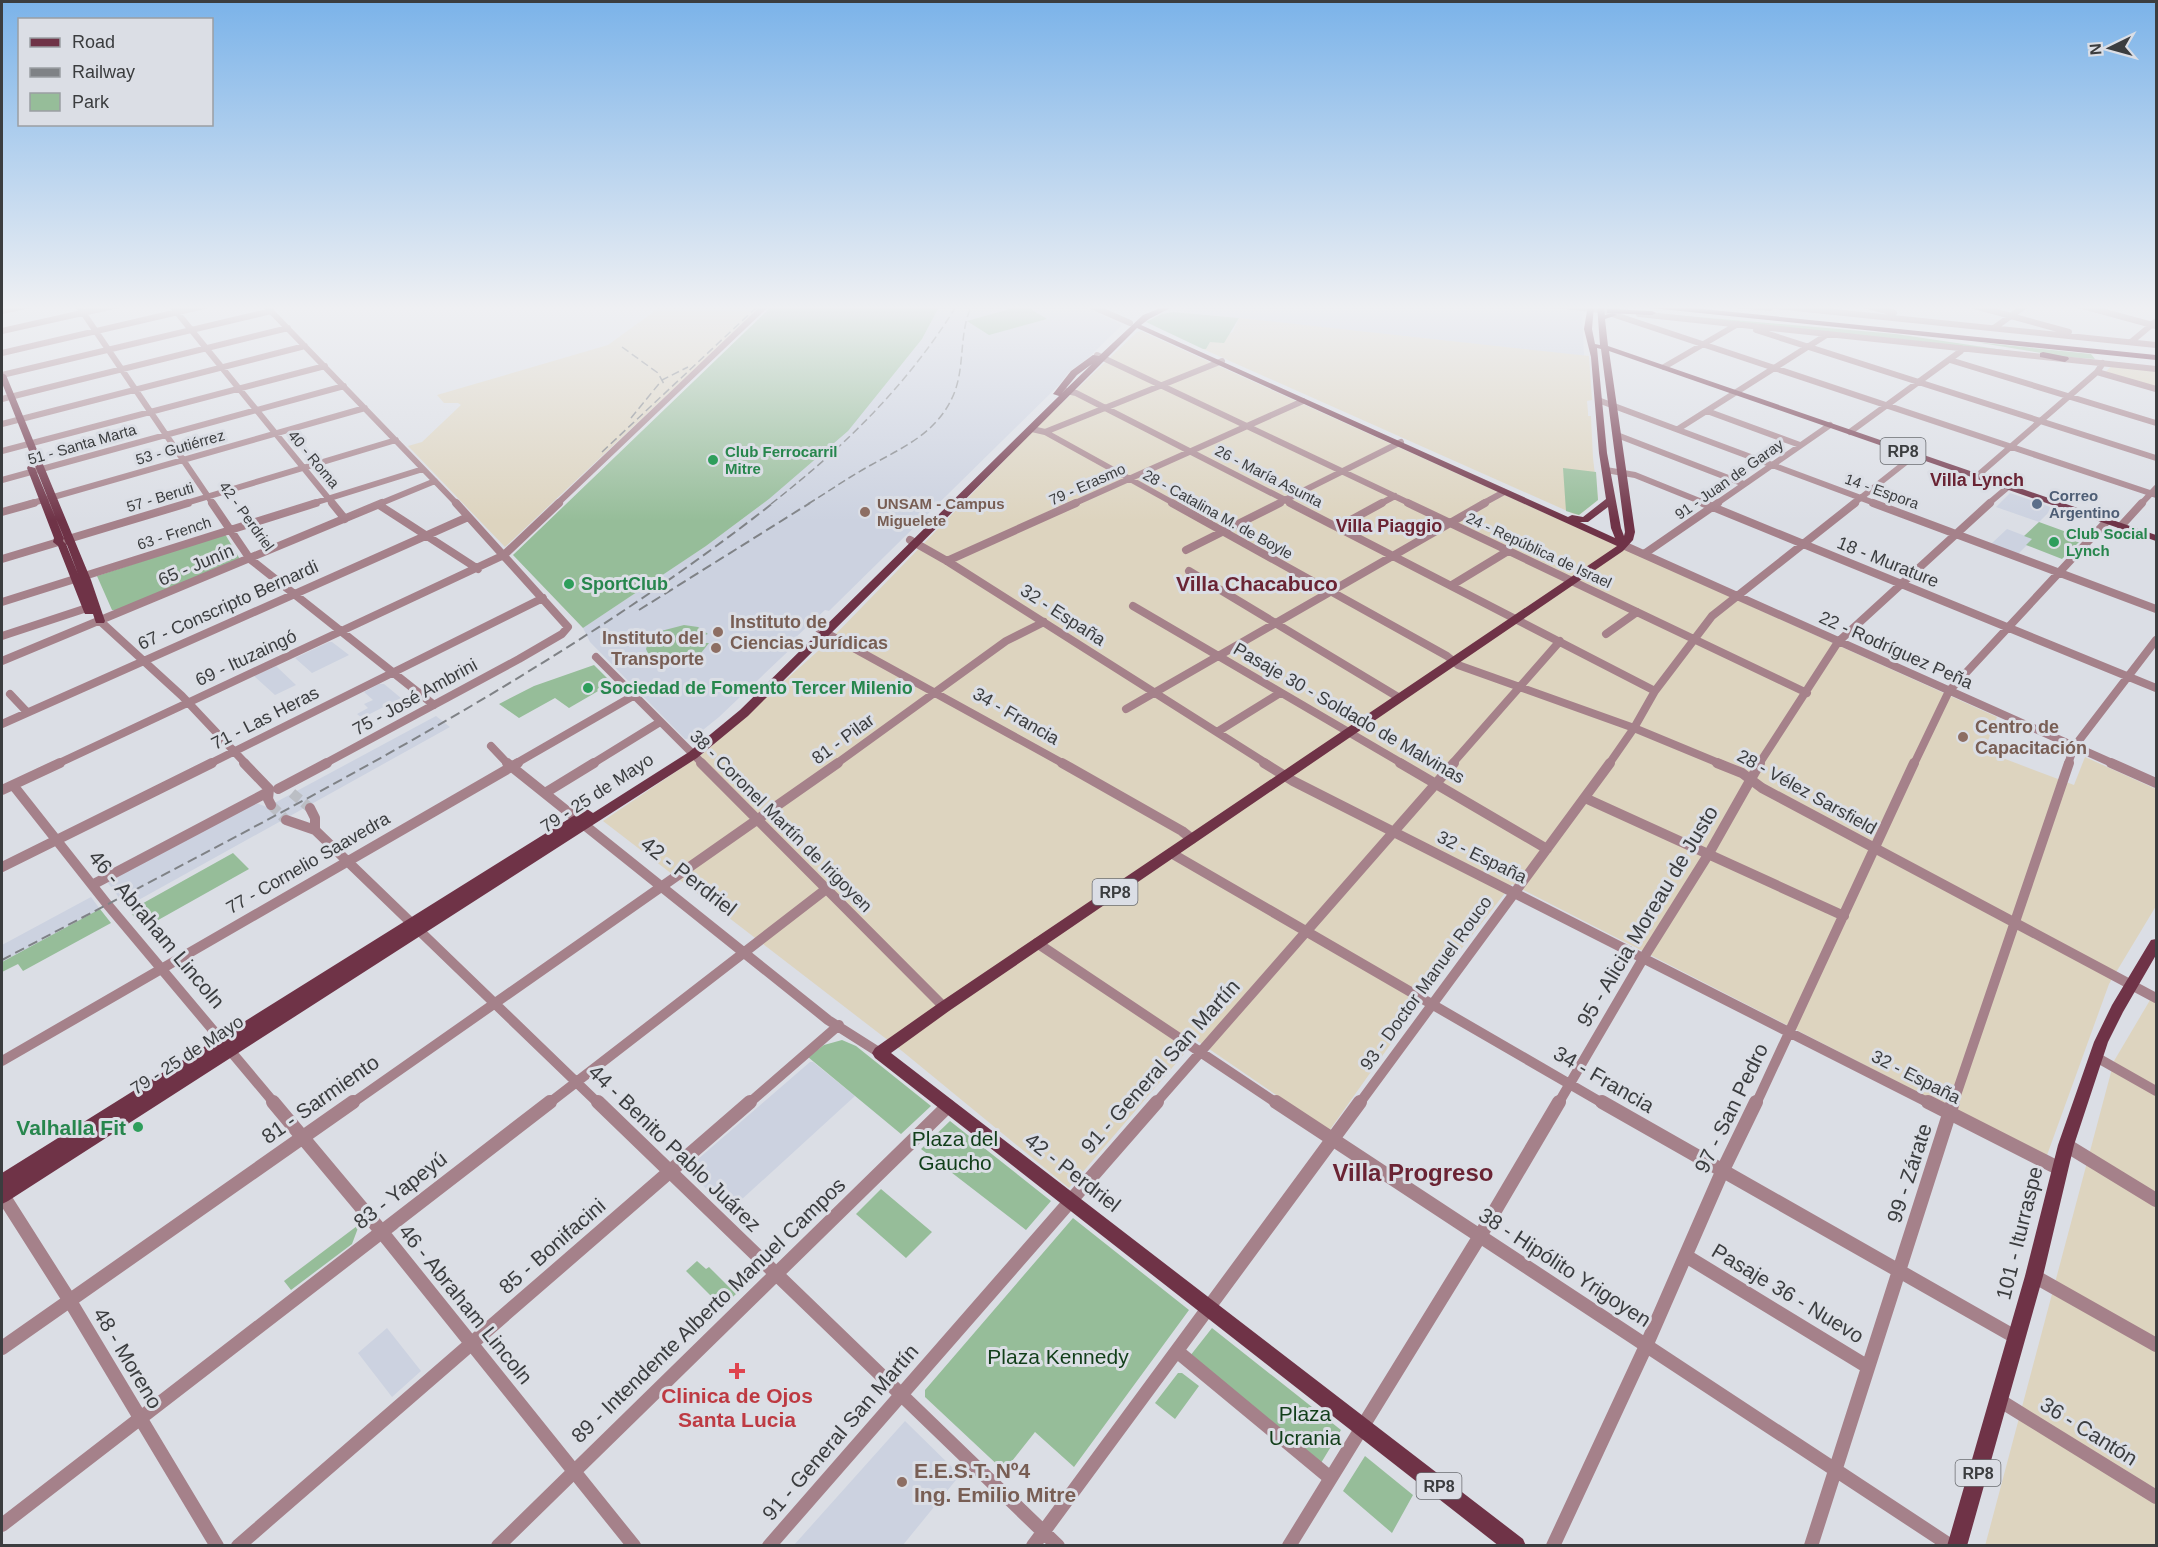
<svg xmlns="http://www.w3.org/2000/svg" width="2158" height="1547" font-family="Helvetica,sans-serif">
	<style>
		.built { fill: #ccd2e0 }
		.industrial { fill: #ddd4bf }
		.green { fill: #96bd99 }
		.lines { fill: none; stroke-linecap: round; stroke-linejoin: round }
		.minor-tunnel { stroke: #bbbec4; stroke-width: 10; stroke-dasharray: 10 5; stroke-linecap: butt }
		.highway-tunnel { stroke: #bbbec4; stroke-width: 9; stroke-dasharray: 9 4.5; stroke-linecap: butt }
		.minor-far3 { stroke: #a5818a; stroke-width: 6 }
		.minor-far2 { stroke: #a5818a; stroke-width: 8 }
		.minor-far1 { stroke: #a5818a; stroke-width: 10 }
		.minor { stroke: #a5818a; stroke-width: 14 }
		.major { fill: #6f3347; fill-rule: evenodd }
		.highway { fill: #591430; fill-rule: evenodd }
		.rail-far1 { stroke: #7f8286; stroke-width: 1.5; stroke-dasharray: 8 4; stroke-linecap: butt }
		.rail { stroke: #7f8286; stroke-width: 2; stroke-dasharray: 10 5; stroke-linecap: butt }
		.leisure-dot { fill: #2e9e5b; stroke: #dbdee5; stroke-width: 2 }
		.service-dot { fill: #5c6f8a; stroke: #dbdee5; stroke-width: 2 }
		.education-dot { fill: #8d6e63; stroke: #dbdee5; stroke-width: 2 }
		.health-dot { fill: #e0444e; stroke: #dbdee5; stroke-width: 2 }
		.labels { text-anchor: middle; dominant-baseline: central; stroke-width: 6; stroke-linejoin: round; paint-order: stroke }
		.far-street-label { font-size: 15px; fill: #3b3d3f; stroke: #dbdee5 }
		.far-leisure-label { font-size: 15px; font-weight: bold; fill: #27864d; stroke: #dbdee5; text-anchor: start }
		.far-service-label { font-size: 15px; font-weight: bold; fill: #4e5e75; stroke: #dbdee5; text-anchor: start }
		.far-education-label { font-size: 15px; font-weight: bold; fill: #785e54; stroke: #dbdee5; text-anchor: start }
		.shield { fill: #dbdee5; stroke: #6b6d71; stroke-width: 1.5 }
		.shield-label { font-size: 16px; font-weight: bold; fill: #3b3d3f }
		.far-quarter-label { font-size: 18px; font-weight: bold; fill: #6a2434; stroke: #dbdee5 }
		.street-label { font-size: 18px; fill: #3b3d3f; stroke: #dbdee5 }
		.leisure-label { font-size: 18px; font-weight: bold; fill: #27864d; stroke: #dbdee5; text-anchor: start }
		.education-label { font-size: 18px; font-weight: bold; fill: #785e54; stroke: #dbdee5; text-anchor: start }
		.quarter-label { font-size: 21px; font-weight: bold; fill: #6a2434; stroke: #dbdee5 }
		.near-street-label { font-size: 21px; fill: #3b3d3f; stroke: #dbdee5 }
		.near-leisure-label { font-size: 21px; font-weight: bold; fill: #27864d; stroke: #dbdee5; text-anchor: end }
		.near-park-label { font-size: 21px; fill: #113e19; stroke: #dbdee5 }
		.near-health-label { font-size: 21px; font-weight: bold; fill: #be3a42; stroke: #dbdee5 }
		.near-education-label { font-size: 21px; font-weight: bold; fill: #785e54; stroke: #dbdee5; text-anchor: start }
		.near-neighbourhood-label { font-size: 24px; font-weight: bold; fill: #6a2434; stroke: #dbdee5 }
	</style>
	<rect width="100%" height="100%" fill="#dbdee5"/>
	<!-- built -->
	<path class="built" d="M940 305H1081L1122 325 1087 359 1069 372 1059 385 829 611 825 610 795 638 800 640 719 717 693 738 685 739 590 642 583 628 706 546 769 499 900 366 922 339Z
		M1187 305H1539L1579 309 1582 311 1584 356 1184 312Z
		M2010 493 2053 508 2039 522 1996 507Z
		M2007 529 2033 539 2018 554 1991 544Z
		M329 642H332L349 655 312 673 295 658Z
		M276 666 296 685 275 695 254 676Z
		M379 684H384L401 698 362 718 357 714 368 708 364 704 373 700 364 692Z
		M436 716 450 727 126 907 108 883 110 879 256 803 267 807Z
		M91 897 100 909 2 962V945Z
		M810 1062H813L855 1096 729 1211 689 1172 690 1166Z
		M387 1328 421 1371 392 1397 358 1353Z
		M905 1421 960 1475 903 1545H794Z"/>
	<!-- industrial -->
	<path class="industrial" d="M663 305H763L505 547 408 446 422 442 461 405 458 403H444L437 395 608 345Z
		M1239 318 1589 356 1592 400 1587 401 1588 412V416H1591L1593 458 1598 500 1579 515 1574 514 1203 349H1206L1210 342 1233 332Z
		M1141 331 1997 717 1984 751 2074 785 2085 757 2156 789V906L2109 984 2046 1158 1512 884 1424 997 1329 1131 1196 1040 1069 1188 902 1051 603 821 705 752 827 643 1038 426 1137 332Z
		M2111 366 2156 370V388L2105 373Z
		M2156 990V1545L1985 1546 2114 1061Z"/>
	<!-- green -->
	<path class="green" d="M773 305H940L922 339 848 431 769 499 706 546 583 628 513 555Z
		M1024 305 1047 319 989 335 967 321Z
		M1173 312 1239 318 1224 343 1210 342 1206 349H1203L1146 322 1162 314Z
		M1652 313 1896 334 2024 353Z
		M1975 342 2091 354 2095 359 2066 357Z
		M1563 468 1596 472 1598 500 1579 515 1566 511Z
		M2039 522 2083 538 2062 559 2026 545 2032 539 2024 536Z
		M225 534 241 561 116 610H112L97 576Z
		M684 625 698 627 708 634 699 637 700 643H709L701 653 686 660 683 655 669 657 664 662 649 656 646 649 649 640 658 641 666 635 661 631Z
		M594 665 612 683 569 708 555 698 519 718 499 704 534 686Z
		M233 853 249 869 144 928 129 911Z
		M100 909 111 923 23 971 18 964 2 972V962Z
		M842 1040 856 1046 931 1106 901 1134 808 1057 824 1045Z
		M950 1121 1051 1201 1026 1230 921 1149Z
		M881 1189 932 1232 906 1258 856 1214Z
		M1073 1218 1189 1310 1074 1467 1035 1432 1004 1471 925 1397V1390Z
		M357 1226 358 1228 352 1244 291 1290 284 1281Z
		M697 1261 706 1269 709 1267 736 1294 722 1307 686 1271Z
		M1212 1328 1341 1430 1321 1463 1190 1356Z
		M1178 1373H1182L1199 1386 1175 1419 1155 1403Z
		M1365 1456 1413 1495 1392 1533 1343 1491Z"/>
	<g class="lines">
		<!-- minor-tunnel -->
		<path class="minor-tunnel" d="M292 793 310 808
			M271 805 286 820"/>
		<!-- highway-tunnel -->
		<path class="highway-tunnel" d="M1584 305 1608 307"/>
		<!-- minor-far3 -->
		<path class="minor-far3" d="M78 305 213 504
			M171 305 333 504
			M265 305 457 504
			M1089 305 1130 323
			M1556 305 1619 312
			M1737 305 1770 308
			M1765 305 2156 345
			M1865 305 1894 313
			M1971 305 2069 332
			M2079 305 2156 326
			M2 311 29 305
			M1609 313 2156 495
			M1639 314 2156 369
			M1994 328 2026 305
			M1756 330 2156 458
			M2 331 118 305
			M2131 342 2155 322
			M2 353 208 305
			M1097 355 1411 504
			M1950 360 2156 423
			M1664 367 1738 324
			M2097 372 2156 389
			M2 375 271 311
			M1062 390 1076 393 1293 504
			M2 399 288 328
			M1598 400 1877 504
			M1707 411 1800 445
			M2 424 305 346
			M1032 429 1045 432 1175 504
			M1678 429 1828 334
			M1045 432 1222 361
			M1850 432 1961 351V348
			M1617 435 1744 484
			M2 451 325 366
			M1606 470 1635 475 1707 504
			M1977 476 2097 372 2103 363
			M2 480 344 386
			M29 504 365 408
			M183 504 396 440
			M311 504 423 469
			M379 504 435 481
			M557 504 766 305
			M1073 504 1303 401
			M1277 504 1401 442
			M1380 504 1395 496
			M1482 504 1504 492
			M1716 504 1830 425
			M1853 504 1915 455
			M1988 504 2008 487
			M2141 504 2156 488"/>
		<!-- minor-far2 -->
		<path class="minor-far2" d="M212 503 250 559 434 705
			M332 503 345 519
			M1172 503 1447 656 1458 665 1634 728 1721 764
			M1290 503 1655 691
			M1408 503 1807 693
			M1703 503 2156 688
			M1873 503 2156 609
			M379 505 478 569
			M2 512 34 503
			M2121 526 2142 503
			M1338 527 1382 503
			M910 540 947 561 1267 764
			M1623 545 2114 764
			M1186 550 1280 503
			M1644 554 1718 503
			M2 559 188 503
			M947 561 1076 503
			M1189 571 1398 697
			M1452 585 1508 551
			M2 602 316 503
			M1133 606 1403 764
			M100 621 182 696 246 764
			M819 629 1064 764
			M1606 634 1637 612
			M2 636 93 606
			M596 657 703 764
			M2 661 382 503
			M10 694 27 712
			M1126 709 1485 503
			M2 724 468 517
			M1217 732 1280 693
			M491 746 508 764
			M57 764 504 555 559 503
			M209 764 543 598
			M324 764 519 659 562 634 568 627 456 503
			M515 764 633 696
			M592 764 660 722
			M836 764 1006 641 1044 622
			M1452 764 1560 641
			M1609 764 1634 728 1655 691 1712 616 1855 503
			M1759 764 1838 642 1990 503
			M1914 764 1949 691 2107 521
			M2068 764 2074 747 2156 640"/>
		<!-- minor-far1 -->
		<path class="minor-far1" d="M244 763 269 789
			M507 763 828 1020 880 1053
			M701 763 944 1007
			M1062 763 1182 831 1192 839
			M1264 763 1293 781 1931 1104
			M1400 763 1547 849
			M1717 763 1742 773 1762 788 2156 998
			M2111 763 2156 783
			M13 785 107 904 275 1104
			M269 789 268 799 271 805
			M278 789 327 763
			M2 790 60 763
			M545 793 594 763
			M1585 798 1844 916
			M310 808 315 818V830
			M286 820 315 830 599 1104
			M1171 853 1604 1104
			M2 867 212 763
			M92 885 268 792
			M1037 943 1278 1104
			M2096 1057 2156 1091
			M2 1061 518 763
			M351 1104 838 763
			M548 1104 825 890
			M748 1104 839 1025
			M1155 1104 1454 763
			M1359 1104 1610 763
			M1558 1104 1644 957 1708 855 1760 763
			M1756 1104 1914 763
			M1953 1104 2069 763"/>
		<!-- minor -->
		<path class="minor" d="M273 1102 381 1231 634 1546
			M598 1102 1058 1546
			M1276 1102 1951 1546
			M1602 1102 2017 1338
			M1928 1102 2060 1169
			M2066 1145 2156 1200
			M2 1194 70 1301 217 1546
			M1686 1256 1868 1367
			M2034 1276 2156 1345
			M2 1348 353 1102
			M1178 1352 1329 1477
			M1999 1400 2156 1497
			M2 1525 550 1102
			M238 1546 750 1102
			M498 1546 948 1106
			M769 1546 1157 1102
			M1033 1546 1360 1102
			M1289 1546 1480 1236 1559 1102
			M1553 1546 1646 1346 1722 1172 1756 1102
			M1811 1546 1953 1102"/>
		<!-- major -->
		<path class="major" d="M1168 305H1176L1149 319 1141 325 1568 517 1572 515 1583 517 1606 499 1599 453 1591 357 1584 329 1588 305H1594L1592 329 1595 344 1600 345 1597 305H1603L1605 315 1613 313 1617 315 1605 319 1608 346 2156 535V541L2153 540 1609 351 1635 532 1633 540 1623 551 949 1011 891 1053 1523 1539 1526 1546H1499L875 1058 872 1053 875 1048 939 1003 1617 546 1137 328 748 716 697 758 8 1201 2 1204V1173L583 810 587 809 593 813 689 752 740 710 1059 396 1053 394 1071 371 1093 355 1099 356 1143 315ZM1597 348 1601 349 1625 532 1624 536 1621 528 1607 453ZM1092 364 1062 393 1077 375ZM1608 507 1611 528 1615 538 1580 522H1588Z
			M2 373 6 375 91 580 105 621 104 623H96L93 614H85L84 612 58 546 53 542 54 538 27 468 28 466 35 468 64 538 63 541 67 545 78 574 2 383Z
			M2156 939V955L2123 1012 2108 1042 2074 1145 2043 1276 1967 1546H1947L2025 1276 2058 1145 2094 1042 2112 1005 2151 940Z"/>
		<!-- highway -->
		<path class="highway" d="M1638 305H1663L2156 355V360L1642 307Z
			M1610 309 1652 311 1656 313 1652 315 1607 313V309Z
			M2043 352 2068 357 2069 359 2065 362 2040 357V353Z"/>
		<!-- rail-far1 -->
		<path class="rail-far1" d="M622 347 658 373 665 386
			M631 418 662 380 688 367
			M602 452 759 305
			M771 504C845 446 907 386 957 305
			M808 504C829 491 849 477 871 465 906 446 940 431 955 391 965 363 959 331 972 305"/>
		<!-- rail -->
		<path class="rail" d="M639 610 810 503
			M2 960C265 820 537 688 773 503"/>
	</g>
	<!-- sky -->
	<linearGradient id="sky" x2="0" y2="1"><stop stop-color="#7bb3e9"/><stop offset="0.59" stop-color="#eff0f3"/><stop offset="1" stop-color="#eff0f3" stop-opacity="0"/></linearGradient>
	<rect width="2158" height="521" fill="url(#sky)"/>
	<!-- markers -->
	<g class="leisure-dot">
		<circle cx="713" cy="460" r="6"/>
		<circle cx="2054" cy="542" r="6"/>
		<circle cx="569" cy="584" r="6"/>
		<circle cx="588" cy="688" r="6"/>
		<circle cx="138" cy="1127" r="6"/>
	</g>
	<circle class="service-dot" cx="2037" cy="504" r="6"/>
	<g class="education-dot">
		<circle cx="865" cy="512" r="6"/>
		<circle cx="718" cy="632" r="6"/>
		<circle cx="716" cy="648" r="6"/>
		<circle cx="1963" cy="737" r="6"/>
		<circle cx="902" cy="1482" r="6"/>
	</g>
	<path class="health-dot" d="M734 1362h6v6h6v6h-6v6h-6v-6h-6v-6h6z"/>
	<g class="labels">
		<!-- far-street labels -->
		<g class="far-street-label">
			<text transform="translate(82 444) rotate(-16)">51 - Santa Marta</text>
			<text transform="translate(180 447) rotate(-16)">53 - Gutiérrez</text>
			<text transform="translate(314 459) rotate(50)">40 - Roma</text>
			<text transform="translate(1269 476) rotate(27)">26 - María Asunta</text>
			<text transform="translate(1729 479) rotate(-35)">91 - Juan de Garay</text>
			<text transform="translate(1087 484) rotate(-24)">79 - Erasmo</text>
			<text transform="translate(1882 491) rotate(20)">14 - Espora</text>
			<text transform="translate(160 497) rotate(-17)">57 - Beruti</text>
			<text transform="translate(1218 514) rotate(29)">28 - Catalina M. de Boyle</text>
			<text transform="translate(247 516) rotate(54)">42 - Perdriel</text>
			<text transform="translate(174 533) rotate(-18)">63 - French</text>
			<text transform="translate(1539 550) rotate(25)">24 - República de Israel</text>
		</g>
		<!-- far-leisure labels -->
		<g class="far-leisure-label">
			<text x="725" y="451">Club Ferrocarril<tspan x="725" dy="17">Mitre</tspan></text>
			<text x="2066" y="533">Club Social<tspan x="2066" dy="17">Lynch</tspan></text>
		</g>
		<!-- far-service labels -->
		<g class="far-service-label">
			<text x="2049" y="495">Correo<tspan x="2049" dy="17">Argentino</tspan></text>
		</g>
		<!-- far-education labels -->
		<g class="far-education-label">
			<text x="877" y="503">UNSAM - Campus<tspan x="877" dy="17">Miguelete</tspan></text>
		</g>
		<!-- shield labels -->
		<g class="shield">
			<rect x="1880.5" y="438" width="45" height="26" rx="4.5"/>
			<rect x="1092.5" y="879" width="45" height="26" rx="4.5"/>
			<rect x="1955.5" y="1460" width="45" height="26" rx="4.5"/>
			<rect x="1416.5" y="1473" width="45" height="26" rx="4.5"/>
		</g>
		<g class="shield-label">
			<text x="1903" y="451">RP8</text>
			<text x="1115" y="892">RP8</text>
			<text x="1978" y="1473">RP8</text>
			<text x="1439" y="1486">RP8</text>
		</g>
		<!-- far-quarter labels -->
		<g class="far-quarter-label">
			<text x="1977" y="480">Villa Lynch</text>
			<text x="1389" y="526">Villa Piaggio</text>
		</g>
		<!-- street labels -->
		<g class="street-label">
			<text transform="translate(1888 562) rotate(22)">18 - Murature</text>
			<text transform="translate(196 565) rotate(-23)">65 - Junín</text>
			<text transform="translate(228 605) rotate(-24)">67 - Conscripto Bernardi</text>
			<text transform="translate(1063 615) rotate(33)">32 - España</text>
			<text transform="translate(1896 650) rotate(24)">22 - Rodríguez Peña</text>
			<text transform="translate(246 658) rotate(-25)">69 - Ituzaingó</text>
			<text transform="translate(415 697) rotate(-29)">75 - José Ambrini</text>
			<text transform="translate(1349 713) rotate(30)">Pasaje 30 - Soldado de Malvinas</text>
			<text transform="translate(1016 716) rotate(30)">34 - Francia</text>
			<text transform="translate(265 718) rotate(-27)">71 - Las Heras</text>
			<text transform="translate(843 739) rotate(-36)">81 - Pilar</text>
			<text transform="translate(1807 792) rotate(29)">28 - Vélez Sarsfield</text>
			<text transform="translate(597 793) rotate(-33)">79 - 25 de Mayo</text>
			<text transform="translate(781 821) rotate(45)">38 - Coronel Martín de Irigoyen</text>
			<text transform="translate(1482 857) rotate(26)">32 - España</text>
			<text transform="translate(308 863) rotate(-30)">77 - Cornelio Saavedra</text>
			<text transform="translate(1426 983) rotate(-54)">93 - Doctor Manuel Rouco</text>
			<text transform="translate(187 1055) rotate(-33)">79 - 25 de Mayo</text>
			<text transform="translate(1916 1077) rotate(27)">32 - España</text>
		</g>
		<!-- leisure labels -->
		<g class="leisure-label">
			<text x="581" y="584">SportClub</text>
			<text x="600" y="688">Sociedad de Fomento Tercer Milenio</text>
		</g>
		<!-- education labels -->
		<g class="education-label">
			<text x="730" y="622">Instituto de<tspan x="730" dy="21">Ciencias Jurídicas</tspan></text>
			<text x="704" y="638" text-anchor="end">Instituto del<tspan x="704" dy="21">Transporte</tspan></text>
			<text x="1975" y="727">Centro de<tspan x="1975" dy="21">Capacitación</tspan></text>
		</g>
		<!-- quarter labels -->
		<g class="quarter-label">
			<text x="1257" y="583">Villa Chacabuco</text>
		</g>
		<!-- near-street labels -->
		<g class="near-street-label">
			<text transform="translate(689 876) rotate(38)">42 - Perdriel</text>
			<text transform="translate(1647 916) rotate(-59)">95 - Alicia Moreau de Justo</text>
			<text transform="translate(157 929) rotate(50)">46 - Abraham Lincoln</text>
			<text transform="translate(1160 1066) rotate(-48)">91 - General San Martín</text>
			<text transform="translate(1604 1079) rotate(30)">34 - Francia</text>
			<text transform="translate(320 1099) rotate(-35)">81 - Sarmiento</text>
			<text transform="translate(1731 1108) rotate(-64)">97 - San Pedro</text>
			<text transform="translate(675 1148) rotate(44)">44 - Benito Pablo Juárez</text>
			<text transform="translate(1073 1172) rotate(38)">42 - Perdriel</text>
			<text transform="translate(1909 1173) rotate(-72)">99 - Zárate</text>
			<text transform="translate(400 1190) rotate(-38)">83 - Yapeyú</text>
			<text transform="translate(2019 1233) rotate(-76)">101 - Iturraspe</text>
			<text transform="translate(552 1246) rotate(-41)">85 - Bonifacini</text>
			<text transform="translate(1565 1267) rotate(33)">38 - Hipólito Yrigoyen</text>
			<text transform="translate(1788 1293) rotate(31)">Pasaje 36 - Nuevo</text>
			<text transform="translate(466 1304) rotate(51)">46 - Abraham Lincoln</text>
			<text transform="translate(708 1310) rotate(-44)">89 - Intendente Alberto Manuel Campos</text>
			<text transform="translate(128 1358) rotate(59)">48 - Moreno</text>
			<text transform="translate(2089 1431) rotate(32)">36 - Cantón</text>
			<text transform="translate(840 1432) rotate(-49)">91 - General San Martín</text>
		</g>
		<!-- near-leisure labels -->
		<g class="near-leisure-label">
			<text x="126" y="1127">Valhalla Fit</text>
		</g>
		<!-- near-park labels -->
		<g class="near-park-label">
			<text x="955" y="1138">Plaza del<tspan x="955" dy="24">Gaucho</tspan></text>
			<text x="1058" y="1356">Plaza Kennedy</text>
			<text x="1305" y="1413">Plaza<tspan x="1305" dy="24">Ucrania</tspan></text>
		</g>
		<!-- near-health labels -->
		<g class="near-health-label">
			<text x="737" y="1395">Clinica de Ojos<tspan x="737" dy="24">Santa Lucia</tspan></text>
		</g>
		<!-- near-education labels -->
		<g class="near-education-label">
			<text x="914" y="1470">E.E.S.T. Nº4<tspan x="914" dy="24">Ing. Emilio Mitre</tspan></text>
		</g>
		<!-- near-neighbourhood labels -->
		<g class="near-neighbourhood-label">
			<text x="1413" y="1172">Villa Progreso</text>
		</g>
	</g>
	<!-- border -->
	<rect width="2158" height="1547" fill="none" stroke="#3b3d3f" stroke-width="6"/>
	<!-- legend -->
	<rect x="18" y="18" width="195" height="108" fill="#dbdee5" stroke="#9b9ea3" stroke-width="1.5"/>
	<rect x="30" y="38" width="30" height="9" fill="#6f3347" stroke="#9b9ea3" stroke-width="1.5"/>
	<text x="72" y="48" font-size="18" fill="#3b3d3f">Road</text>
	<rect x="30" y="68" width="30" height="9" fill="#7f8286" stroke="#9b9ea3" stroke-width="1.5"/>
	<text x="72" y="78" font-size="18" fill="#3b3d3f">Railway</text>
	<rect x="30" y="93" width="30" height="18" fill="#96bd99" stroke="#9b9ea3" stroke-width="1.5"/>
	<text x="72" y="108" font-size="18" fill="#3b3d3f">Park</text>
	<!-- north arrow -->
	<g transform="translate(2110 48) rotate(265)" stroke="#dbdee5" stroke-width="4.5" paint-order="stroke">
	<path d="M0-4.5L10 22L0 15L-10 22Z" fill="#3b3d3f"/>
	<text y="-9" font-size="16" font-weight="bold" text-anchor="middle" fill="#3b3d3f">N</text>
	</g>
</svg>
